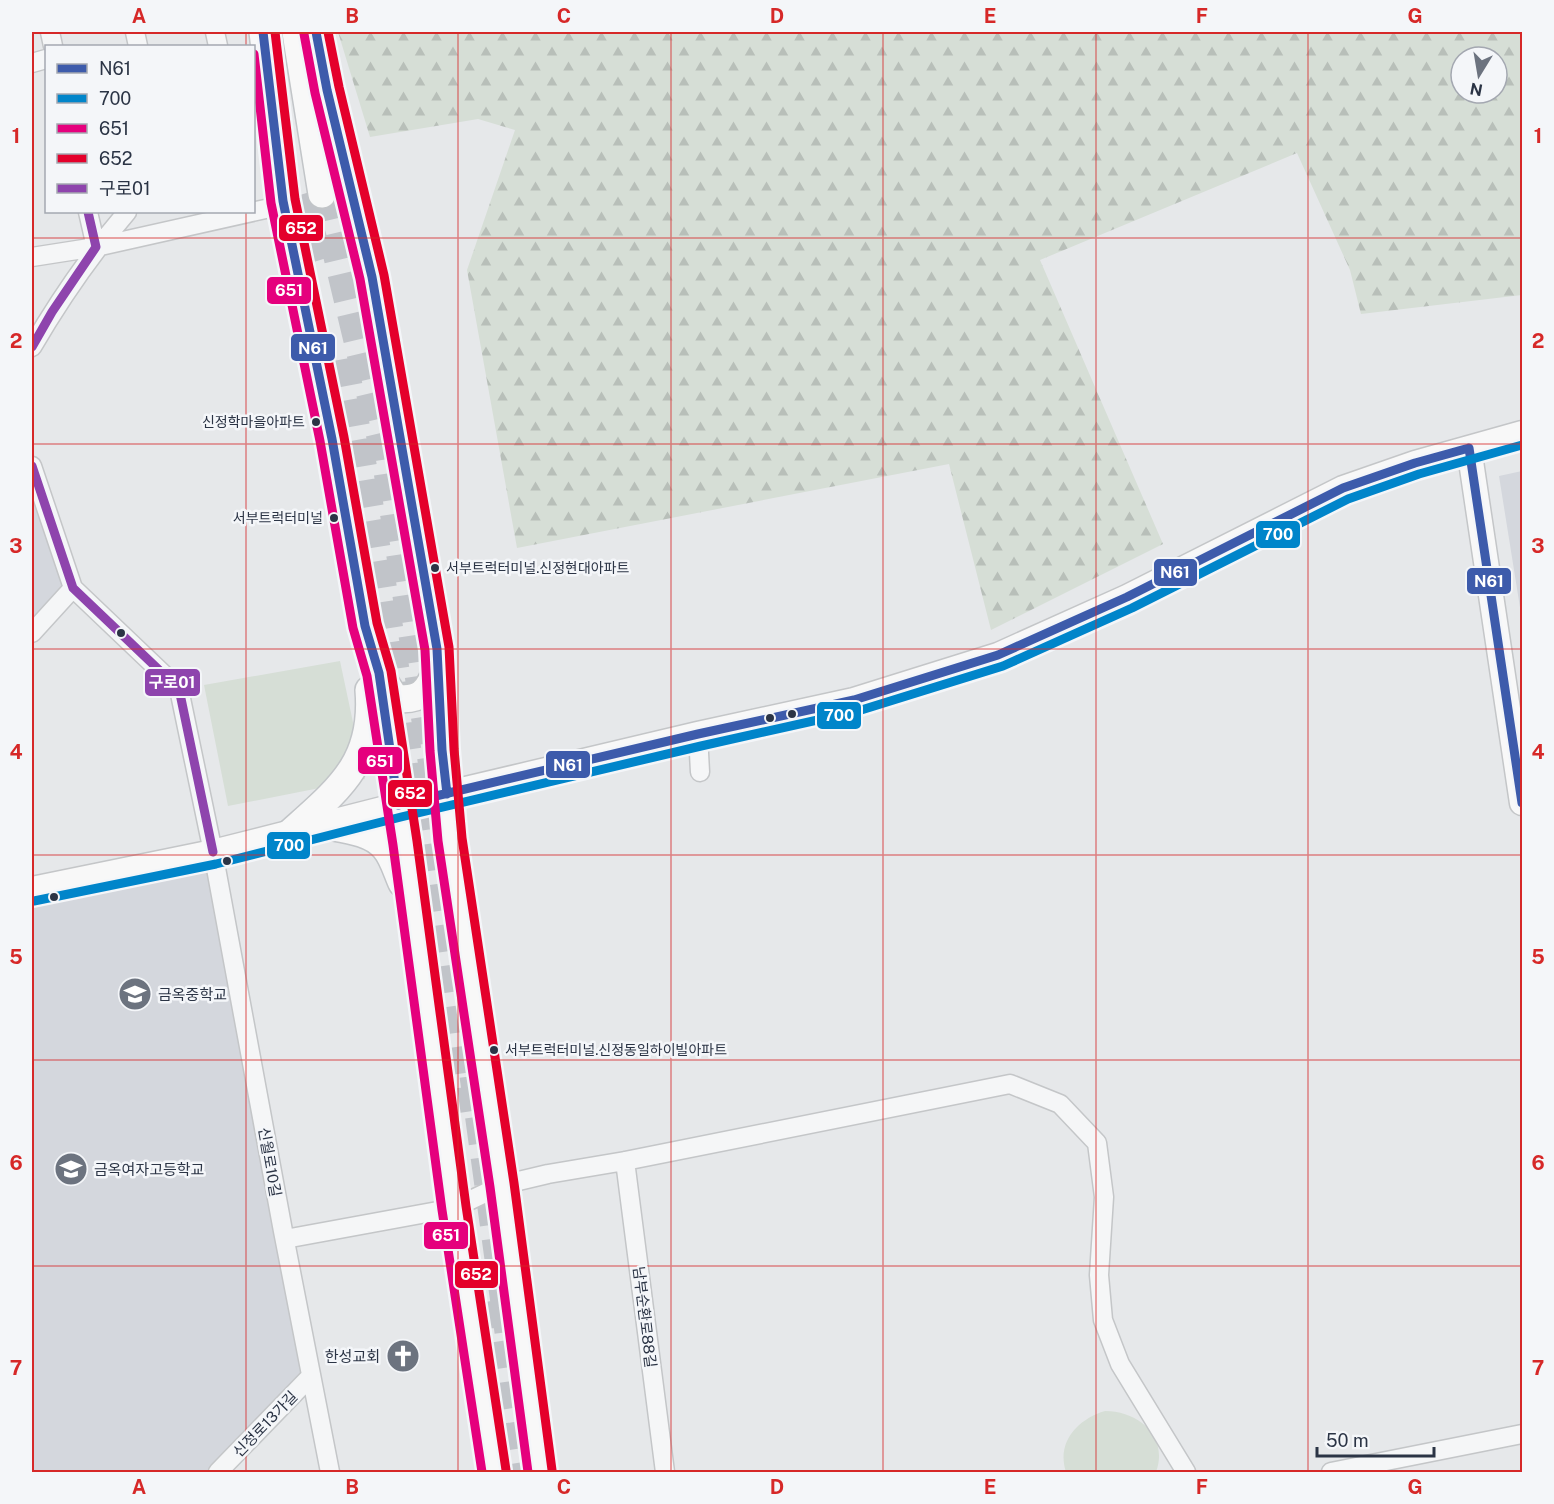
<svg xmlns="http://www.w3.org/2000/svg" width="1554" height="1504" font-family="'Public Sans','Noto Sans KR',sans-serif">
	<style>
		.built { fill: #d4d7dd }
		.forest { fill: url(#forest-firs); fill-rule: evenodd }
		.park { fill: #d6ded6 }
		.lines { fill: none; stroke-linecap: round; stroke-linejoin: round }
		.primary-tunnel { stroke: #c1c4c9; stroke-width: 27; stroke-dasharray: 27 14; stroke-linecap: butt }
		.street-casing { stroke: #c4c6c8; stroke-width: 21 }
		.secondary-casing { stroke: #c4c6c8; stroke-width: 27 }
		.primary-casing { stroke: #c2c5c8; stroke-width: 30 }
		.street { stroke: #f5f6f7; stroke-width: 18 }
		.secondary { stroke: #f8f8f8; stroke-width: 24 }
		.primary { stroke: #f8f8f8; stroke-width: 27 }
		.bus-1-casing { stroke: #f4f6f9; stroke-width: 14 }
		.bus-2-casing { stroke: #f4f6f9; stroke-width: 14 }
		.bus-3-casing { stroke: #f4f6f9; stroke-width: 14 }
		.bus-4-casing { stroke: #f4f6f9; stroke-width: 14 }
		.bus-5-casing { stroke: #f4f6f9; stroke-width: 14 }
		.bus-1 { stroke: #3d5bab; stroke-width: 9 }
		.bus-2 { stroke: #0085ca; stroke-width: 9 }
		.bus-3 { stroke: #e5007d; stroke-width: 9 }
		.bus-4 { stroke: #e4002b; stroke-width: 9 }
		.bus-5 { stroke: #8e44ad; stroke-width: 9 }
		.grid { fill: none; stroke: #d62828; stroke-width: 1.5; stroke-opacity: 0.55 }
		.bus-dot { fill: #2b3445; stroke: #f4f6f9; stroke-width: 2 }
		.labels { text-anchor: middle; dominant-baseline: central; stroke-width: 5; stroke-linejoin: round; paint-order: stroke }
		.bus-label { font-size: 14px; fill: #2b3445; stroke: #f4f6f9; text-anchor: end }
		.poi-label { font-size: 15px; fill: #2b3445; stroke: #f4f6f9; text-anchor: start }
		.street-label { font-size: 15px; fill: #2b3445; stroke: #f4f6f9 }
		.line-badge { stroke: #f4f6f9; stroke-width: 2 }
		.badge-label { font-size: 16px; text-anchor: middle; font-weight: bold; fill: #fff }
		.neatline { fill: none; stroke: #d62828; stroke-width: 2 }
		.grid-label { font-size: 20px; text-anchor: middle; font-weight: bold; fill: #d62828 }
	</style>
	<defs>
		<pattern id="forest-firs" width="22" height="20" patternUnits="userSpaceOnUse" patternTransform="scale(1.5)"><rect width="22" height="20" fill="#d6ded6"/><path d="M5 1l3.5 6h-7zM16 11l3.5 6h-7z" fill="#b8bfb9"/></pattern>
	</defs>
	<rect width="100%" height="100%" fill="#e6e8ea"/>
	<!-- built -->
	<path class="built" d="M32 466 73 588 32 633Z
		M1522 471V620L1499 476Z
		M213 852 311 1376 218 1472H32V889Z"/>
	<!-- forest -->
	<path class="forest" d="M338 32H1522V295L1361 314 1350 270 1297 153 1040 260 1163 544 991 630 949 464 517 548 467 270 515 130 478 119 370 137ZM1461 57H1497V93H1461Z"/>
	<!-- park -->
	<path class="park" d="M340 661 365 779 228 806 204 685Z
		M1105 1411C1138 1411 1169 1436 1156 1472H1066C1056 1442 1078 1419 1105 1411Z"/>
	<g class="lines">
		<!-- primary-tunnel -->
		<path class="primary-tunnel" d="M322 194 385 458 433 773
			M300 195 323 269
			M344 359C391 608 423 861 459 1113
			M473 1076 508 1332
			M485 1302 511 1472"/>
		<!-- street casing -->
		<g class="street-casing">
			<path id="street" d="M50 32 53 46
				M135 32 138 46
				M215 32 218 46
				M32 63 46 59
				M88 212 96 247
				M32 257 96 247 270 208
				M32 347C60 299 91 254 127 212
				M32 466 73 588 179 689 213 852 283 1231 330 1472
				M32 633 73 588
				M698 734 700 772
				M625 1161 665 1472
				M285 1239 454 1208 502 1185 548 1174 625 1161 1010 1084 1060 1104 1097 1143 1104 1197 1099 1275 1103 1320 1120 1364 1186 1472
				M218 1472 311 1376
				M1331 1472 1522 1434"/>
		</g>
		<!-- secondary casing -->
		<g class="secondary-casing">
			<path id="secondary" d="M1469 448 1522 803
				M32 889 213 852 398 805 698 734 854 700 998 655 1127 597 1343 488 1415 463 1522 433"/>
		</g>
		<!-- primary casing -->
		<g class="primary-casing">
			<path id="primary" d="M263 32 283 201 332 439 365 626 379 673 405 843 454 1208 494 1472
				M296 32 322 194
				M316 32 327 90 372 277 437 649 442 750 450 839 502 1185 540 1472
				M379 673 395 698C421 702 428 691 437 669
				M323 825C343 829 371 831 385 848 393 857 397 872 402 883
				M290 833C339 789 375 762 369 690"/>
		</g>
		<!-- street -->
		<use href="#street" class="street"/>
		<!-- secondary -->
		<use href="#secondary" class="secondary"/>
		<!-- primary -->
		<use href="#primary" class="primary"/>
		<!-- bus-1 casing -->
		<g class="bus-1-casing">
			<path id="bus-1" d="M263 32 283 201 332 439 365 626 379 673 398 805 698 734 854 700 998 655 1127 597 1343 488 1415 463 1469 448
				M316 32 327 90 372 277 437 649 442 750 447 794
				M1469 448 1522 803"/>
		</g>
		<!-- bus-2 casing -->
		<g class="bus-2-casing">
			<path id="bus-2" d="M34 901 216 864 401 817 701 746 858 711 1003 666 1132 608 1348 499 1419 474 1522 445"/>
		</g>
		<!-- bus-3 casing -->
		<g class="bus-3-casing">
			<path id="bus-3" d="M304 34 315 93 360 279 425 650 430 751 438 841 490 1187 528 1472
				M254 54 271 203 320 441 353 628 367 676 393 845 442 1210 482 1472"/>
		</g>
		<!-- bus-4 casing -->
		<g class="bus-4-casing">
			<path id="bus-4" d="M275 32 295 199 344 437 377 623 391 671 417 841 466 1206 506 1470
				M328 32 339 87 384 275 449 647 454 749 462 838 514 1183 552 1470"/>
		</g>
		<!-- bus-5 casing -->
		<g class="bus-5-casing">
			<path id="bus-5" d="M32 347 52 312 96 247 88 212
				M32 466 73 588 179 689 213 852"/>
		</g>
		<!-- bus-1 -->
		<use href="#bus-1" class="bus-1"/>
		<!-- bus-2 -->
		<use href="#bus-2" class="bus-2"/>
		<!-- bus-3 -->
		<use href="#bus-3" class="bus-3"/>
		<!-- bus-4 -->
		<use href="#bus-4" class="bus-4"/>
		<!-- bus-5 -->
		<use href="#bus-5" class="bus-5"/>
	</g>
	<!-- grid -->
	<path class="grid" d="M246 32V46M458 32V1472M671 32V1472M883 32V1472M1096 32V1472M1308 32V1472M246 212V1472M32 238H1522M32 444H1522M32 649H1522M32 855H1522M32 1060H1522M32 1266H1522"/>
	<!-- icons -->
	<defs>
		<g id="school-disc" transform="scale(1.725)"><circle r="9.5" fill="#6c737f" stroke="#f4f6f9"/><path d="M0-5L7-2L0 1L-7-2ZM-4 1L0 2.5L4 1V4Q0 6-4 4Z" fill="#fff"/></g>
		<g id="church-disc" transform="scale(1.725)"><circle r="9.5" fill="#6c737f" stroke="#f4f6f9"/><path d="M-1.2-6h2.4v3.5h3.3v2.4h-3.3V6h-2.4V-.1h-3.3v-2.4h3.3Z" fill="#fff"/></g>
	</defs>
	<g fill-rule="evenodd">
		<use href="#school-disc" x="135" y="994"/>
		<use href="#school-disc" x="71" y="1169"/>
		<use href="#church-disc" x="403" y="1356"/>
	</g>
	<!-- markers -->
	<g class="bus-dot">
		<circle cx="316" cy="422" r="5"/>
		<circle cx="334" cy="518" r="5"/>
		<circle cx="435" cy="568" r="5"/>
		<circle cx="121" cy="633" r="5"/>
		<circle cx="792" cy="714" r="5"/>
		<circle cx="770" cy="718" r="5"/>
		<circle cx="227" cy="861" r="5"/>
		<circle cx="54" cy="897" r="5"/>
		<circle cx="494" cy="1050" r="5"/>
	</g>
	<g class="labels">
		<!-- bus labels -->
		<g class="bus-label">
			<text x="305" y="422">신정학마을아파트</text>
			<text x="323" y="518">서부트럭터미널</text>
			<text x="446" y="568" text-anchor="start">서부트럭터미널.신정현대아파트</text>
			<text x="505" y="1050" text-anchor="start">서부트럭터미널.신정동일하이빌아파트</text>
		</g>
		<!-- poi labels -->
		<g class="poi-label">
			<text x="158" y="994">금옥중학교</text>
			<text x="94" y="1169">금옥여자고등학교</text>
			<text x="380" y="1356" text-anchor="end">한성교회</text>
		</g>
		<!-- street labels -->
		<g class="street-label">
			<text transform="translate(270 1162) rotate(80)">신월로10길</text>
			<text transform="translate(645 1317) rotate(83)">남부순환로88길</text>
			<text transform="translate(265 1424) rotate(-46)">신정로13가길</text>
		</g>
	</g>
	<g class="line-badge">
		<rect x="278" y="214" width="46" height="28" rx="6" fill="#e4002b"/>
		<rect x="266" y="276" width="46" height="29" rx="6" fill="#e5007d"/>
		<rect x="290" y="333" width="46" height="29" rx="6" fill="#3d5bab"/>
		<rect x="1255" y="520" width="46" height="29" rx="6" fill="#0085ca"/>
		<rect x="1153" y="558" width="45" height="29" rx="6" fill="#3d5bab"/>
		<rect x="1466" y="567" width="46" height="28" rx="6" fill="#3d5bab"/>
		<rect x="144" y="668" width="57" height="29" rx="6" fill="#8e44ad"/>
		<rect x="816" y="701" width="46" height="29" rx="6" fill="#0085ca"/>
		<rect x="357" y="746" width="46" height="29" rx="6" fill="#e5007d"/>
		<rect x="545" y="750" width="46" height="29" rx="6" fill="#3d5bab"/>
		<rect x="387" y="779" width="46" height="29" rx="6" fill="#e4002b"/>
		<rect x="266" y="831" width="45" height="29" rx="6" fill="#0085ca"/>
		<rect x="423" y="1221" width="46" height="29" rx="6" fill="#e5007d"/>
		<rect x="454" y="1260" width="45" height="29" rx="6" fill="#e4002b"/>
	</g>
	<g class="badge-label">
		<text x="301" y="234">652</text>
		<text x="289" y="296">651</text>
		<text x="313" y="354">N61</text>
		<text x="1278" y="540">700</text>
		<text x="1175" y="578">N61</text>
		<text x="1489" y="587">N61</text>
		<text x="172" y="688">구로01</text>
		<text x="839" y="721">700</text>
		<text x="380" y="767">651</text>
		<text x="568" y="771">N61</text>
		<text x="410" y="799">652</text>
		<text x="289" y="851">700</text>
		<text x="446" y="1241">651</text>
		<text x="476" y="1280">652</text>
	</g>
	<!-- border -->
	<rect width="1554" height="1504" fill="none" stroke="#f4f6f9" stroke-width="66"/>
	<!-- legend -->
	<rect x="45" y="45" width="210" height="168" fill="#f4f6f9" stroke="#a4a8b1" stroke-width="1.5"/>
	<rect x="57" y="64" width="30" height="9" fill="#3d5bab" stroke="#a4a8b1" stroke-width="1.5"/>
	<text x="99" y="75" font-size="18" fill="#2b3445">N61</text>
	<rect x="57" y="94" width="30" height="9" fill="#0085ca" stroke="#a4a8b1" stroke-width="1.5"/>
	<text x="99" y="105" font-size="18" fill="#2b3445">700</text>
	<rect x="57" y="124" width="30" height="9" fill="#e5007d" stroke="#a4a8b1" stroke-width="1.5"/>
	<text x="99" y="135" font-size="18" fill="#2b3445">651</text>
	<rect x="57" y="154" width="30" height="9" fill="#e4002b" stroke="#a4a8b1" stroke-width="1.5"/>
	<text x="99" y="165" font-size="18" fill="#2b3445">652</text>
	<rect x="57" y="184" width="30" height="9" fill="#8e44ad" stroke="#a4a8b1" stroke-width="1.5"/>
	<text x="99" y="195" font-size="18" fill="#2b3445">구로01</text>
	<!-- north arrow -->
	<g transform="translate(1479 75) rotate(191)"><circle r="28" fill="#f4f6f9" stroke="#a4a8b1" stroke-width="1.5"/>
	<path d="M0-4.5L10 22L0 15L-10 22Z" fill="#6c737f"/>
	<text y="-9" font-size="16" font-weight="bold" text-anchor="middle" fill="#2b3445">N</text>
	</g>
	<!-- scale -->
	<path d="M1317 1447v9h117v-9" fill="none" stroke="#2b3445" stroke-width="3"/>
	<text x="1326" y="1447" font-size="18" fill="#2b3445" stroke="#f4f6f9" stroke-width="4.5" paint-order="stroke">50 m</text>
	<rect x="33" y="33" width="1488" height="1438" class="neatline"/>
	<g class="grid-label">
		<text x="139" y="23">A</text>
		<text x="352" y="23">B</text>
		<text x="564" y="23">C</text>
		<text x="777" y="23">D</text>
		<text x="990" y="23">E</text>
		<text x="1202" y="23">F</text>
		<text x="1415" y="23">G</text>
		<text x="16" y="143">1</text>
		<text x="1538" y="143">1</text>
		<text x="16" y="348">2</text>
		<text x="1538" y="348">2</text>
		<text x="16" y="553">3</text>
		<text x="1538" y="553">3</text>
		<text x="16" y="759">4</text>
		<text x="1538" y="759">4</text>
		<text x="16" y="964">5</text>
		<text x="1538" y="964">5</text>
		<text x="16" y="1170">6</text>
		<text x="1538" y="1170">6</text>
		<text x="16" y="1375">7</text>
		<text x="1538" y="1375">7</text>
		<text x="139" y="1494">A</text>
		<text x="352" y="1494">B</text>
		<text x="564" y="1494">C</text>
		<text x="777" y="1494">D</text>
		<text x="990" y="1494">E</text>
		<text x="1202" y="1494">F</text>
		<text x="1415" y="1494">G</text>
	</g>
</svg>
